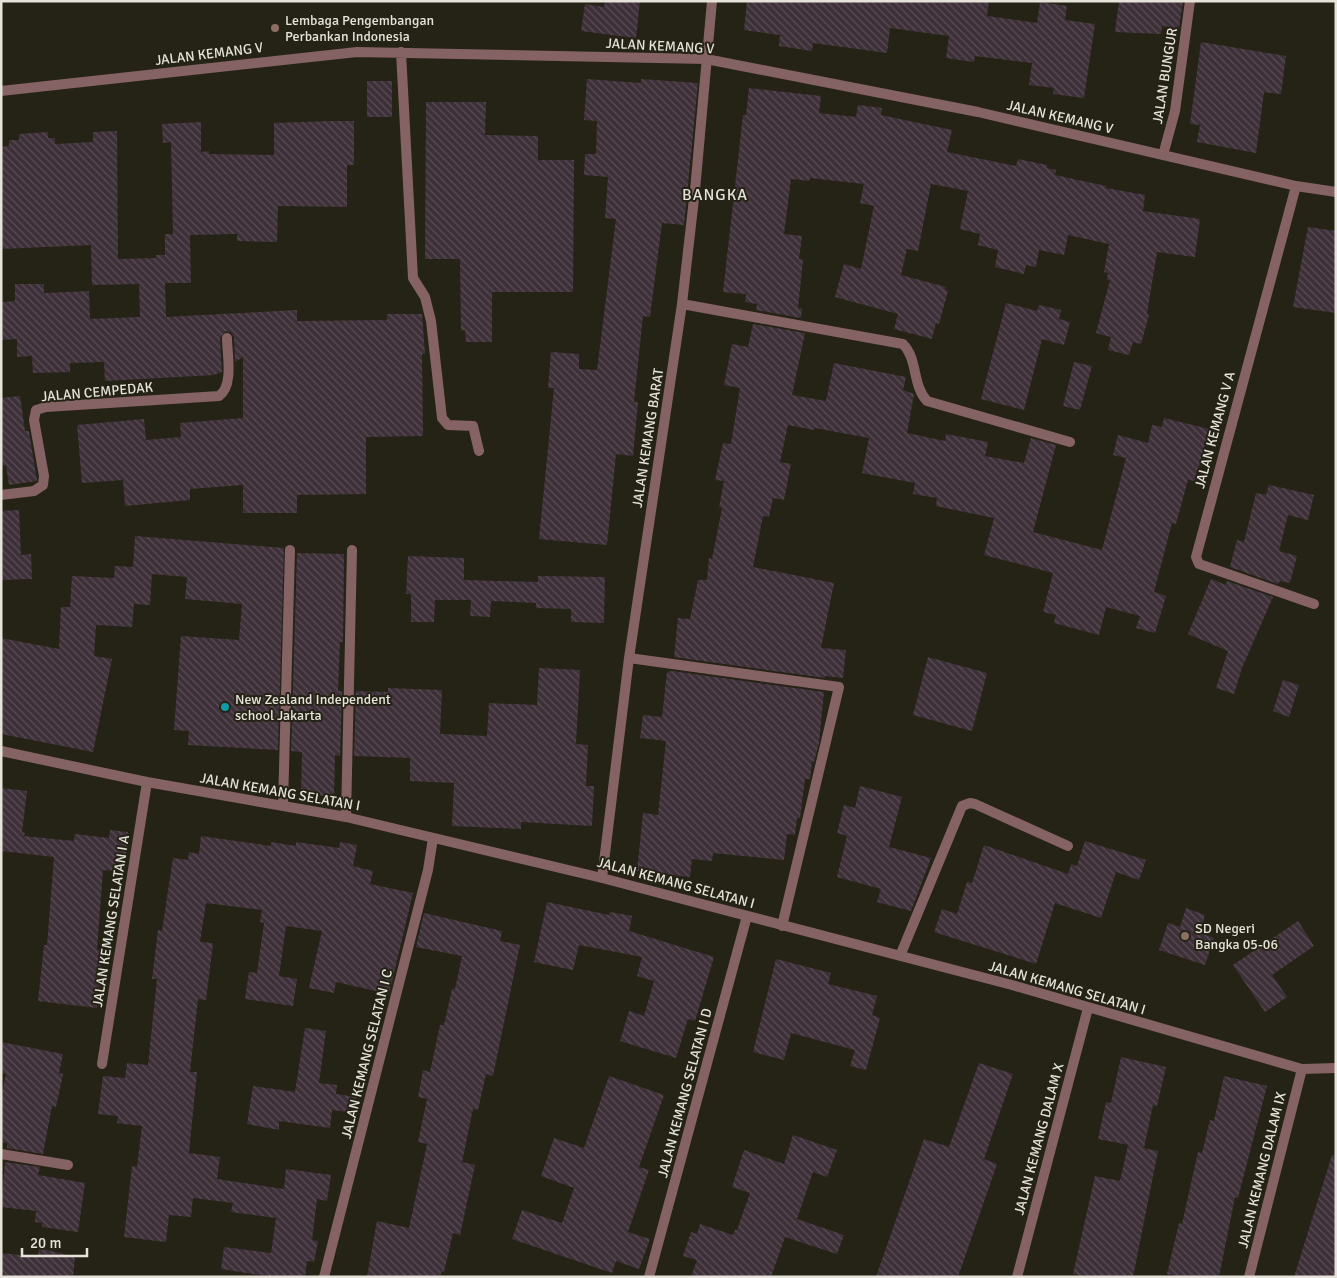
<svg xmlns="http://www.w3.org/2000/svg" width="1337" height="1278" font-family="Signika,sans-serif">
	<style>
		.building { fill: url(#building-back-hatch) }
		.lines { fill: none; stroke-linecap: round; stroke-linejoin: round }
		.minor { stroke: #856263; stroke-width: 10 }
		.education-dot { fill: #8d6e63; stroke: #252315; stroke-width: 2 }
		.culture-dot { fill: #0f9aa8; stroke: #252315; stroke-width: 2 }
		.labels { text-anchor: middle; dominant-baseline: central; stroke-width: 4; stroke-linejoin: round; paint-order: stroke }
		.poi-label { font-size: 14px; fill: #e5e3da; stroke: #252315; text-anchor: start }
		.street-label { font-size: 14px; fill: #e5e3da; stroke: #252315 }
		.quarter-label { font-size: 16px; letter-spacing: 1px; fill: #e5e3da; stroke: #252315 }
	</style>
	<defs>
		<pattern id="building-back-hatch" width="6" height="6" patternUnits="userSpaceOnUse" patternTransform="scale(1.25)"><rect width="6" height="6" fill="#3e3039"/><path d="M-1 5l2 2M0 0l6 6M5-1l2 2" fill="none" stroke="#5a4e55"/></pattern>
	</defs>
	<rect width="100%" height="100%" fill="#252315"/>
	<!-- building -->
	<path class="building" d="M605 1H640L636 38 581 31 585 4 604 7Z
		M747 1H989L987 16 1037 23 1040 2 1067 6 1065 20 1095 24 1084 98 1053 94 1054 88 1029 85 1032 63 975 56 974 62 946 58 949 36 890 28 887 53 813 43 812 51 779 46 780 35 744 30Z
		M1119 1H1183L1179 28 1162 26 1161 34 1115 32Z
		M1201 42 1286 56 1281 94 1264 92 1256 153 1197 142 1200 125 1190 124Z
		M587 79 641 83V79L698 83 684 225 662 223 650 317 643 316 634 402H638L633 456 616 454 607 545 539 539 554 388H548L551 352 579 354V369L597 370 616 219 605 218 608 177 584 175 585 154H596L597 121 584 120Z
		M367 81H392V117H367Z
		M749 88 821 96 819 113 856 117 858 105 882 108 881 115 952 130 947 152 1016 166 1018 159 1047 165V168L1056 170 1055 175 1106 186V188L1145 195 1143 211 1200 219 1195 257 1157 252 1147 314 1149 315 1141 344 1133 342 1129 355 1108 350 1111 337 1096 333 1110 280H1107L1108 273 1104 272 1109 244 1068 235 1064 255 1039 250 1036 267 1026 265 1024 274 995 267 998 250 978 245 980 234 960 229 968 191 931 184 918 251 907 249 901 275 946 287 945 290 948 291 939 324 936 323 932 339 894 329 898 314 835 297 844 264 861 269 874 206 860 203 864 184 810 178 809 181 791 179 784 234 802 236 799 259 803 260 798 308H802L801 318 756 310 757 304 745 302 746 294 723 292 743 115H746Z
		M426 102H486L485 135 538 136V160H574L573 292H492V342H466L465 330 461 331 460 259H425Z
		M330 121H354V165H347V207L278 206 277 242 237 241V234L190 235 191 283H165L166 317 297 310V321L387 320V314H422L425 354H422L423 436 366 437V494L297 495V513H243V485L190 489V500L125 506 123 480 82 483 77 425 144 419 146 440 181 437 180 423 243 418V357L235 362 234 337 231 332 226 331 220 338 222 372 214 375 105 381 104 362 70 363V372L33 373 32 356 17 357V339L1 340V302L15 301V284H44V293L89 291 90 319 140 317 139 284 92 285 91 245 1 249V147L9 146V140H19V134L48 132V138H55V144L93 142V132L117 131 118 259 156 258V255H165V234H173L171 142 163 143 162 124 201 122V152L209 151V154L274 155V123Z
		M1308 227 1336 231V313L1293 307Z
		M1006 303 1037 311 1039 305 1061 310 1059 319 1070 322 1064 345 1042 339 1024 410 981 399Z
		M753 324 805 333 792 395 826 401 834 363 906 377 903 390 914 394 907 433 945 441 946 434 988 442 985 456 1024 463 1031 438 1056 445 1033 532 1102 550 1126 458 1113 455 1118 435 1148 443 1152 425 1162 427 1164 418 1209 429 1195 481 1188 480 1176 524 1172 523 1154 592 1166 596 1155 633 1136 628 1140 616 1106 607 1099 635 1054 623 1056 615 1043 612 1053 573 984 555 994 518 936 506 937 498 913 494 915 483 862 473 869 438 815 428 814 430 788 425 780 462 791 464 784 500 773 498 769 517 763 516 753 567 834 583 821 648 846 650 843 678 825 676V678L674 657 678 618 690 619 698 580H707L709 558 712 559 722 508 719 507 724 481 715 480 723 443 731 444 740 388 724 385 732 344 748 347Z
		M1074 362 1092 366 1080 410 1063 406Z
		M20 396 25 431H29L37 481 9 485 6 465 1 466V398Z
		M1269 485 1314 495 1308 520 1288 515 1279 551 1297 556 1290 583 1280 581 1278 584 1230 567 1237 540 1244 542 1256 493 1266 495Z
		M19 510 21 555 31 554 32 579 1 580V511Z
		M135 536 284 548 278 750 188 745 189 731 174 730 181 636 239 640 242 604 185 599 187 577 152 574 150 605 134 604 132 627 96 625 94 656 112 659 93 752 1 734V638L59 649 61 607H70L72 576 114 578 115 566 133 567Z
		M297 553 344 554 343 642H340L338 691H342L340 756 335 755 334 796 301 795 302 752 291 751Z
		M408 556 464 558V580L538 582V576L605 577 604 623 571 622V609L536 608V603L491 601 490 617 470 616 471 600H435L434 622H411V594H406Z
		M1211 579 1226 585 1227 581 1273 597 1242 668 1234 694 1216 688 1228 651 1188 634Z
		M928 657 987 673 972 731 913 715Z
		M539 668 580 670 576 744 588 745 586 786H594L592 826 521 822V829L452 826 454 783 410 781V758L354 756 356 691 388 692V688L442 690 440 734 487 736 489 703 537 705Z
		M672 671 824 692 819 743 814 762 812 761 810 779H805L800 818H797L795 835 787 834 784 860 713 853 712 861 692 859 690 877 637 871 643 813 658 815 666 741 640 738 643 715 662 717 667 672Z
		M1283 680 1299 685 1289 717 1273 711Z
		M860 786 902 797 889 847 931 858 911 911 877 902 881 889 837 877 847 836 837 833 844 805 855 808Z
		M1 788 27 791 22 832 25 833 24 836 74 841 75 834 109 838 110 830 128 832 124 872 103 870 97 950 103 951 97 1008 38 1001 44 945H47L54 857 1 851Z
		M201 836 271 846V842L296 846V842L339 848 340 842 357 845 353 866 373 871 370 884 413 893 389 994 336 982 334 993 309 988 322 931 286 926 279 976 297 979 293 1006 245 999 249 972 257 973 264 923 260 922 262 910 206 903 200 942 213 943 206 1000 198 999 190 1072H197L189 1153 220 1157 217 1179 284 1189 286 1169 331 1175 327 1201 317 1199 312 1240 318 1241 314 1262 307 1261 305 1277H273L221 1269 224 1247 271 1253 276 1218 231 1212 233 1203 193 1198 191 1217 169 1215 166 1242 124 1237 132 1166 137 1167 142 1126 117 1123 118 1116 98 1114 103 1076 125 1078 127 1063 148 1065 157 979H152L158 930 162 931 173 858 188 860 189 852 199 854Z
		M1085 841 1146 860 1139 880 1116 872 1101 918 1055 903 1036 964 934 932 942 909 957 914 967 882 972 883 984 845 1068 874 1071 864 1077 866Z
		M547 902 609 915 610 912 632 916 629 931 714 957 695 1021 688 1019 676 1058 620 1041 629 1011 644 1016 654 981 637 976 642 957 579 945 573 970 534 962Z
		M1186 908 1205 915 1200 933 1214 938 1205 965 1159 950 1168 923 1180 927Z
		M424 913 502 931 500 941 520 945 493 1076 486 1074 478 1110 473 1109 462 1162 475 1165 460 1235 453 1233 444 1272H441L440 1277H367L377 1221 409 1228 427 1144 418 1142 427 1099 418 1097 423 1070 430 1072 440 1025H444L452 989H455L462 956 416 947Z
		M1298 921 1314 946 1272 975 1287 997 1265 1012 1233 965Z
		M776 959 831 973 828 984 877 996 872 1015 880 1018 866 1070 850 1066 855 1050 791 1033 784 1060 753 1052Z
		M305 1028 326 1031 319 1083 337 1085 336 1094 356 1097 354 1113 332 1110 330 1128 279 1121V1130L247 1124 253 1086 295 1092Z
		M1 1042 63 1054 59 1073 63 1074 56 1107 52 1106 43 1154 7 1148V1143L1 1142V1096L6 1074 1 1073Z
		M1121 1057 1166 1067 1157 1106 1153 1105 1144 1148 1098 1139 1106 1102 1111 1103Z
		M979 1063 1013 1074 984 1159 997 1164 958 1277H876L924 1139 949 1147Z
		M609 1076 664 1095 639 1167 649 1170 628 1232 650 1239 639 1269 616 1261 612 1273 512 1239 522 1210 562 1223 574 1188 541 1176 554 1138 584 1148Z
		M1224 1076 1267 1086 1238 1198 1235 1197 1219 1277H1181L1167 1274 1179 1223 1182 1224 1198 1152 1202 1153 1210 1120 1214 1121Z
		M793 1135 837 1150 827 1177 813 1172 797 1219 844 1235 837 1254 785 1237 771 1277H691L697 1260 683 1256 691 1232 697 1234 700 1224 733 1235 735 1230H737L750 1193 732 1187 744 1150 784 1164Z
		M1128 1145 1158 1151 1133 1277H1087L1073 1274 1095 1176 1120 1181Z
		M1332 1155 1336 1156V1277H1294Z
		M5 1162 40 1167 38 1175 85 1183 78 1232 42 1227V1223L35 1222 36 1211 1 1207Z
		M39 1248 75 1257 73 1277H1V1253L38 1257Z"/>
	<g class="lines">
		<!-- minor -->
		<path class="minor" d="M401 52 413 278 425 297 431 321 442 418 448 425 473 426 479 451
			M1 91 357 52 706 59 978 112 1296 186 1336 192
			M1163 155 1175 111 1190 1
			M1296 186 1196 557 1199 564 1205 566 1314 604
			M682 304 903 344C918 359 912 385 927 401L1070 442
			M1 495 34 491 43 485 44 476 34 420 36 410 46 407 219 396C234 386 227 354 227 338
			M629 658 839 687 782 926
			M1 751 147 782 346 817 602 878 1012 985 1302 1069 1336 1068
			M283 805 290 550
			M346 817 352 550
			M602 878 629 658 682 304 695 190 712 1
			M900 956 962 806 970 803 975 804 1068 846
			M102 1064 147 782
			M1 1154 68 1165
			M324 1277 428 870 433 838
			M649 1277 747 916
			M1017 1277 1088 1008
			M1249 1277 1302 1069"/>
	</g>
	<!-- markers -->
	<g class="education-dot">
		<circle cx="275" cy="28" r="5"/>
		<circle cx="1185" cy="936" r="5"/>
	</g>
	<circle class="culture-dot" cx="225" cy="707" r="5"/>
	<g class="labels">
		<!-- poi labels -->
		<g class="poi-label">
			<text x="285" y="20">Lembaga Pengembangan<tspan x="285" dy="16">Perbankan Indonesia</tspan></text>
			<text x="235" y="699">New Zealand Independent<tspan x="235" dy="16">school Jakarta</tspan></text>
			<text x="1195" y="928">SD Negeri<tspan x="1195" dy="16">Bangka 05-06</tspan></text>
		</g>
		<!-- street labels -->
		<g class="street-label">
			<text transform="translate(660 46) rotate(3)">JALAN KEMANG V</text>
			<text transform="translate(209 54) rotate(-7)">JALAN KEMANG V</text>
			<text transform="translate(1165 76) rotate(-81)">JALAN BUNGUR</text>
			<text transform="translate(1060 117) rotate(13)">JALAN KEMANG V</text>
			<text transform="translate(97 392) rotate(-5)">JALAN CEMPEDAK</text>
			<text transform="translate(1215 430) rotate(-75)">JALAN KEMANG V A</text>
			<text transform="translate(648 438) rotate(-81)">JALAN KEMANG BARAT</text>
			<text transform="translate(280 792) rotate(10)">JALAN KEMANG SELATAN I</text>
			<text transform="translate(676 883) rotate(15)">JALAN KEMANG SELATAN I</text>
			<text transform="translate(111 921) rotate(-81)">JALAN KEMANG SELATAN I A</text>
			<text transform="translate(1067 988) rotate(16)">JALAN KEMANG SELATAN I</text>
			<text transform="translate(367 1054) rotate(-76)">JALAN KEMANG SELATAN I C</text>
			<text transform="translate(685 1093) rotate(-75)">JALAN KEMANG SELATAN I D</text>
			<text transform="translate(1039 1139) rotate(-75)">JALAN KEMANG DALAM X</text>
			<text transform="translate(1262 1170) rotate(-76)">JALAN KEMANG DALAM IX</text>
		</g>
		<!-- quarter labels -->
		<g class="quarter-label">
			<text x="715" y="195">BANGKA</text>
		</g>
	</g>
	<!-- border -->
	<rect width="1337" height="1278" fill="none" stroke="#e5e3da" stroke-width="5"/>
	<!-- scale -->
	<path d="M22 1248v8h65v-8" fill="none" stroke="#e5e3da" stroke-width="2.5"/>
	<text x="30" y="1248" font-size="15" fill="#e5e3da" stroke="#252315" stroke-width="4" paint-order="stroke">20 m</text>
</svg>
